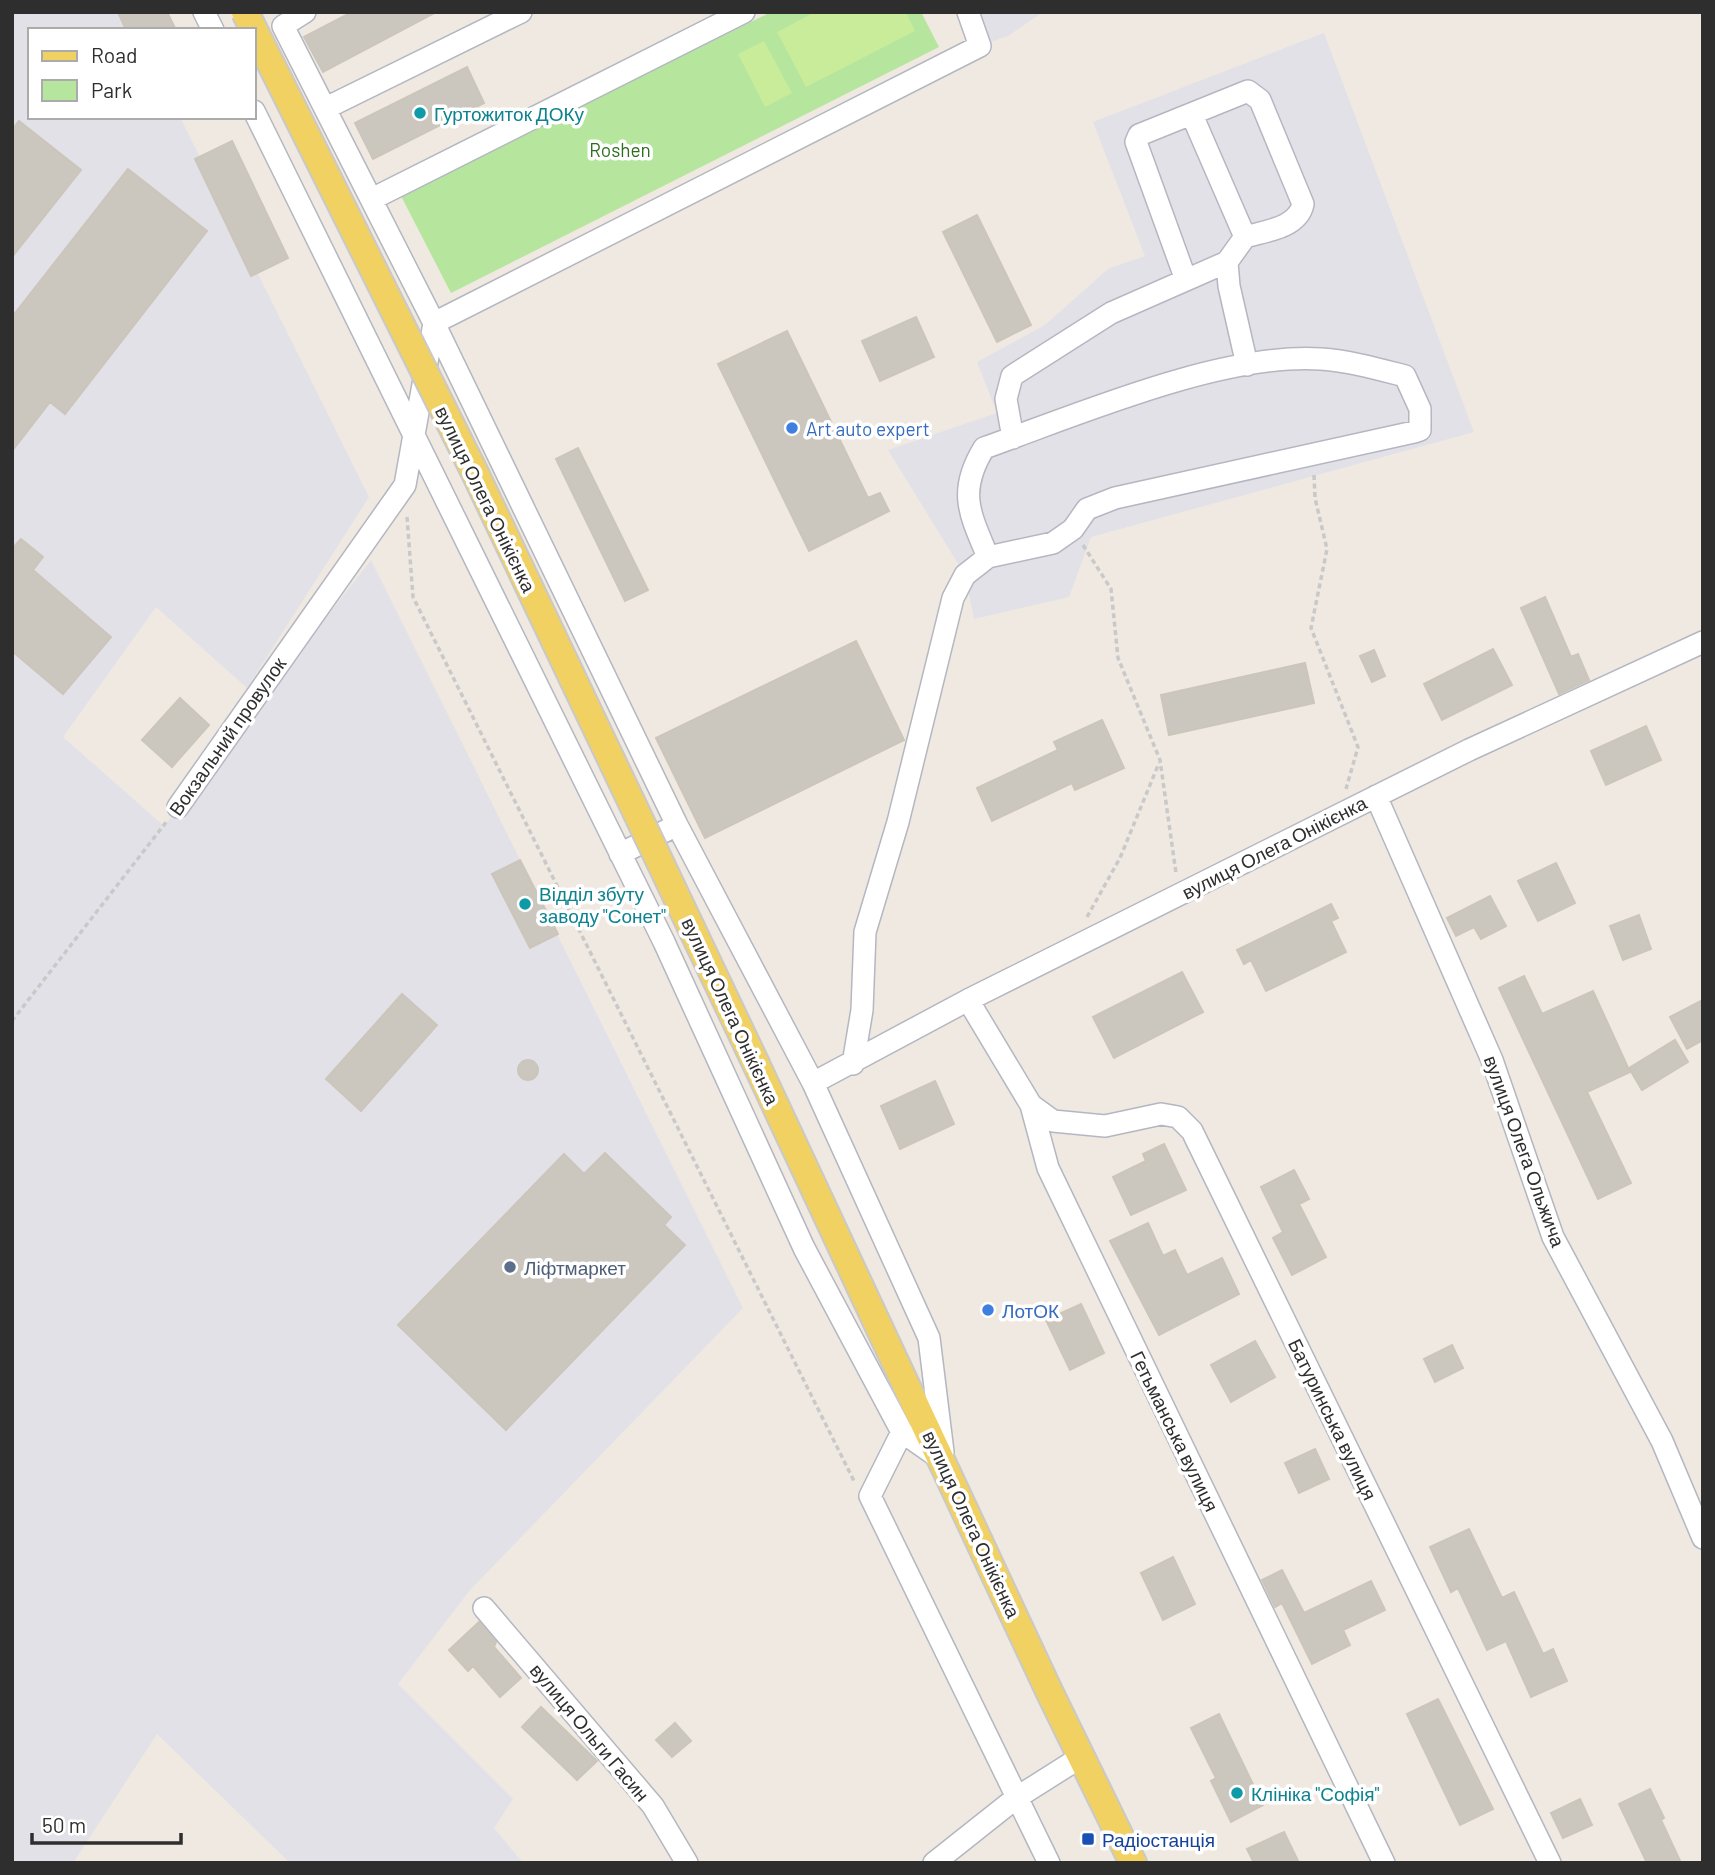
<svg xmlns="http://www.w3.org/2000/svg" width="1715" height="1875" font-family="Barlow,sans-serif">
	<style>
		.industrial { fill: #e3e1e8 }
		.green { fill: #b6e59e }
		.pitch { fill: #c9ec9a }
		.building { fill: #cbc7bf; stroke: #cbc5ba; stroke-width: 2 }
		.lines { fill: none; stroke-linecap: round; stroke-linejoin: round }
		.minor-casing { stroke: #b4b7c1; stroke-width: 24 }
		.major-casing { stroke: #c9c9c9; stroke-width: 30 }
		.path { stroke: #c9c9c9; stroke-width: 3.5; stroke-dasharray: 5 3.5; stroke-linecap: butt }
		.minor { stroke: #fff; stroke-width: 21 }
		.major { stroke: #f2d163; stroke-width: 26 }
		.major-bridge-casing { stroke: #c9c9c9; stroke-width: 30; stroke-linecap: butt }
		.major-bridge { stroke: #f2d163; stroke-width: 26 }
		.culture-dot { fill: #0f9aa8; stroke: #fff; stroke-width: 2.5 }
		.shop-dot { fill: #3f7fe0; stroke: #fff; stroke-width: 2.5 }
		.service-dot { fill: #5c6f8a; stroke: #fff; stroke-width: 2.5 }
		.transit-dot { fill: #1a4fb4; stroke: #fff; stroke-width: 2.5 }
		.labels { text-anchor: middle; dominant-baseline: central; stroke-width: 7; stroke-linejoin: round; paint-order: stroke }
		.culture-label { font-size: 19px; fill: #0d838f; stroke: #fff; text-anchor: start }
		.park-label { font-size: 19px; fill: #2c6e1b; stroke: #fff }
		.shop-label { font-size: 19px; fill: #366cbe; stroke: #fff; text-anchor: start }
		.street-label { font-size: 19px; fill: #2e2e2e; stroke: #fff }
		.service-label { font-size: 19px; fill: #4e5e75; stroke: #fff; text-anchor: start }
		.transit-label { font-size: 19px; fill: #164399; stroke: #fff; text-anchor: start }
	</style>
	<rect width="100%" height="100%" fill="#efe9e1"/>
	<!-- industrial -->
	<path class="industrial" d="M12 12H144L150 30H30V117H180L369 497 247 688 156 607 63 737 164 826 371 560 743 1308 470 1590 398 1684 513 1799 494 1828 523 1863H290L157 1734 73 1863H12Z
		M968 12H1043L1008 36 980 46Z
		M1324 33 1474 432 1091 537 1069 597 974 619 965 575 888 450 997 413 977 362 1045 325 1108 269 1145 256 1093 122Z"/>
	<!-- green -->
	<path class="green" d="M771 12H921L939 47 451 293 400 194Z"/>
	<!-- pitch -->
	<path class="pitch" d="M815 12H906L915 31 806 87 777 32Z
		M764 41 792 93 765 107 738 54Z"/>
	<!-- building -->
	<path class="building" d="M118 12H167L176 30H126Z
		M352 12H436L323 72 304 37Z
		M467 67 484 103 373 159 355 123Z
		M19 121 81 170 12 257V130Z
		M232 141 288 258 251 276 195 159Z
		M128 169 207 231 65 414 50 402 12 451V317Z
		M977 215 1031 325 997 342 943 232Z
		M916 317 934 357 880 381 862 341Z
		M787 331 868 498 880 493 889 511 809 551 718 364Z
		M578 448 648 590 625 601 556 459Z
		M21 539 43 557 33 570 111 637 63 694 12 651V549Z
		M1545 597 1571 657 1578 654 1589 680 1559 694 1521 608Z
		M856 641 904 740 705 838 656 738Z
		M1493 649 1512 685 1442 720 1424 684Z
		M1374 650 1385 676 1372 682 1360 656Z
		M1305 663 1314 703 1169 735 1161 695Z
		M180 698 209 725 172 767 142 740Z
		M1102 720 1124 768 1075 790 1072 783 992 821 977 788 1058 750 1054 742Z
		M1646 726 1661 760 1606 785 1591 751Z
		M520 860 558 934 530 948 492 874Z
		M1556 863 1575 903 1538 921 1518 881Z
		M1490 896 1506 926 1481 939 1474 927 1456 936 1447 918Z
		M1331 904 1338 918 1331 921 1346 952 1266 991 1251 960 1244 964 1237 950Z
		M1639 915 1651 949 1623 960 1610 926Z
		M1182 972 1203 1012 1114 1058 1093 1017Z
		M1524 976 1542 1014 1593 991 1630 1072 1587 1092 1631 1183 1598 1199 1499 988Z
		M402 994 437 1025 361 1111 326 1079Z
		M1703 1000V1040L1687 1049 1670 1017Z
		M1675 1040 1688 1062 1642 1090 1629 1068Z
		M518 1070a10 10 0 1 1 20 0a10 10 0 1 1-20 0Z
		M935 1081 954 1124 900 1149 881 1106Z
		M1164 1144 1186 1190 1131 1215 1113 1177 1146 1161 1143 1154Z
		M605 1153 671 1217 664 1225 685 1245 506 1430 398 1325 564 1154 584 1174Z
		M1294 1170 1309 1199 1299 1204 1326 1257 1292 1275 1273 1238 1283 1232 1261 1187Z
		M1148 1223 1163 1256 1175 1250 1187 1275 1222 1258 1239 1294 1159 1335 1110 1241Z
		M1081 1304 1104 1353 1070 1370 1046 1320Z
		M1255 1341 1275 1377 1231 1402 1211 1365Z
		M1452 1345 1463 1368 1435 1382 1424 1359Z
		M1315 1449 1329 1479 1299 1493 1285 1463Z
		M1469 1529 1502 1598 1514 1592 1543 1654 1553 1649 1567 1681 1531 1697 1506 1641 1487 1650 1458 1588 1451 1592 1430 1547Z
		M1173 1557 1195 1604 1163 1620 1141 1573Z
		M1282 1570 1304 1613 1371 1581 1385 1610 1343 1630 1350 1645 1312 1664 1282 1603 1275 1607 1262 1580Z
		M479 1622 496 1642 494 1647 521 1678 500 1697 473 1666 468 1671 449 1650Z
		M1438 1699 1493 1809 1460 1825 1407 1714Z
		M541 1707 597 1761 577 1780 522 1727Z
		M1219 1714 1263 1805 1231 1822 1211 1781 1216 1778 1191 1728Z
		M675 1723 691 1741 672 1757 656 1740Z
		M1650 1789 1664 1818 1661 1820 1681 1863H1647L1619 1804Z
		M1580 1799 1592 1825 1563 1838 1551 1813Z
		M1284 1832 1299 1863H1254L1247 1849Z"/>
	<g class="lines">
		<!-- minor casing -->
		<g class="minor-casing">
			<path id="minor" d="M204 12 213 30
				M305 12 283 26 434 323 677 825 813 1083 929 1338 943 1452
				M326 108 521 12
				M254 111 664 942 804 1248 902 1432 942 1460
				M1192 115 1245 237 1227 262 1229 286 1247 365
				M372 199 744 12
				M1186 280 1136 142 1139 135 1248 91 1260 100 1303 204C1298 228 1265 231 1245 237
				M434 323 980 46 968 12
				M1013 438 1006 399 1012 376 1111 313 1227 262
				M1376 796 1492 1060 1553 1237 1662 1441 1703 1538
				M178 807 405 485 434 323
				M620 854 677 825
				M968 1000 1031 1105 1048 1168 1384 1863
				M853 1064 862 1010 865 932 898 822 953 598 965 575 988 557C970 514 957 492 984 448 1077 415 1224 352 1321 359 1350 361 1378 369 1405 376L1420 409V430L1414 432 1115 498 1087 509 1073 529 1053 543 988 557
				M813 1083 968 1000 1469 750 1703 642
				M1031 1105 1053 1121 1105 1126 1161 1114 1178 1117 1192 1131 1550 1863
				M902 1432 870 1496 1049 1863
				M484 1608 653 1806 687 1863
				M934 1863 1016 1798 1081 1757"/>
		</g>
		<!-- major casing -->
		<g class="major-casing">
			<path id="major" d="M757 1066 1049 1691 1133 1863"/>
		</g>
		<!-- path -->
		<path class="path" d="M1314 475 1315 498 1327 549 1311 628 1358 747 1346 789
			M407 517 413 597 855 1483
			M1083 545 1111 589 1118 658 1160 760 1176 873
			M1087 917 1120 858 1159 763
			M12 1021 167 821"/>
		<!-- minor -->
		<use href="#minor" class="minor"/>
		<!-- major -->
		<use href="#major" class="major"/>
		<!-- major-bridge casing -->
		<g class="major-bridge-casing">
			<path id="major-bridge" d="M245 12 474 471 757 1066"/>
		</g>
		<!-- major-bridge -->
		<use href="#major-bridge" class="major-bridge"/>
	</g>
	<!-- markers -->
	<g class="culture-dot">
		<circle cx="420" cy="113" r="7"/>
		<circle cx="525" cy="904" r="7"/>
		<circle cx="1237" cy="1793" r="7"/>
	</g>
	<g class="shop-dot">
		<circle cx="792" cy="428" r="7"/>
		<circle cx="988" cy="1310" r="7"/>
	</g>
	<circle class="service-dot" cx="510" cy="1267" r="7"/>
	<rect class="transit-dot" x="1081" y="1832" width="14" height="14" rx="3.5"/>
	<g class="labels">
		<!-- culture labels -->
		<g class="culture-label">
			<text x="434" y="113">Гуртожиток ДОКу</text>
			<text x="539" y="893">Відділ збуту<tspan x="539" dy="22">заводу "Сонет"</tspan></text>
			<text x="1251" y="1793">Клініка "Софія"</text>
		</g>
		<!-- park labels -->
		<g class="park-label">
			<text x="620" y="149">Roshen</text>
		</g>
		<!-- shop labels -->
		<g class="shop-label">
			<text x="806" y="428">Art auto expert</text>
			<text x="1002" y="1310">ЛотОК</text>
		</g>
		<!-- street labels -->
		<g class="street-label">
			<text transform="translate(486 499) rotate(64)">вулиця Олега Онікієнка</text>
			<text transform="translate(227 736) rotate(-55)">Вокзальний провулок</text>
			<text transform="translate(1274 847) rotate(-27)">вулиця Олега Онікієнка</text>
			<text transform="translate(731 1011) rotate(65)">вулиця Олега Онікієнка</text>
			<text transform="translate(1525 1151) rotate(70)">вулиця Олега Ольжича</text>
			<text transform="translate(1333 1419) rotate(64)">Батуринська вулиця</text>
			<text transform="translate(1175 1431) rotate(64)">Гетьманська вулиця</text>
			<text transform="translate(972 1524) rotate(65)">вулиця Олега Онікієнка</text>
			<text transform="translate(590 1732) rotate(50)">вулиця Ольги Гасин</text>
		</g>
		<!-- service labels -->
		<g class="service-label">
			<text x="524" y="1267">Ліфтмаркет</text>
		</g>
		<!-- transit labels -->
		<g class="transit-label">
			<text x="1102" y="1839">Радіостанція</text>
		</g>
	</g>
	<!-- border -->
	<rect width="1715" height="1875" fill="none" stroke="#2e2e2e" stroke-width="28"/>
	<!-- legend -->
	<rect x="28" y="28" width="228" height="91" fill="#ffffff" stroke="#ababab" stroke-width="2"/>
	<rect x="42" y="51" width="35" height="10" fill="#f2d163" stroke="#ababab" stroke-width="2"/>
	<text x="91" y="63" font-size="21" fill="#2e2e2e">Road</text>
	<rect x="42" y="80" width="35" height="21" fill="#b6e59e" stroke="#ababab" stroke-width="2"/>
	<text x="91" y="98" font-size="21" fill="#2e2e2e">Park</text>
	<!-- scale -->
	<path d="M32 1833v10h149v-10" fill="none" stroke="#2e2e2e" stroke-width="3.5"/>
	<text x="42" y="1833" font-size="21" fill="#2e2e2e" stroke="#ffffff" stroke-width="5" paint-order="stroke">50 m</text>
</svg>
